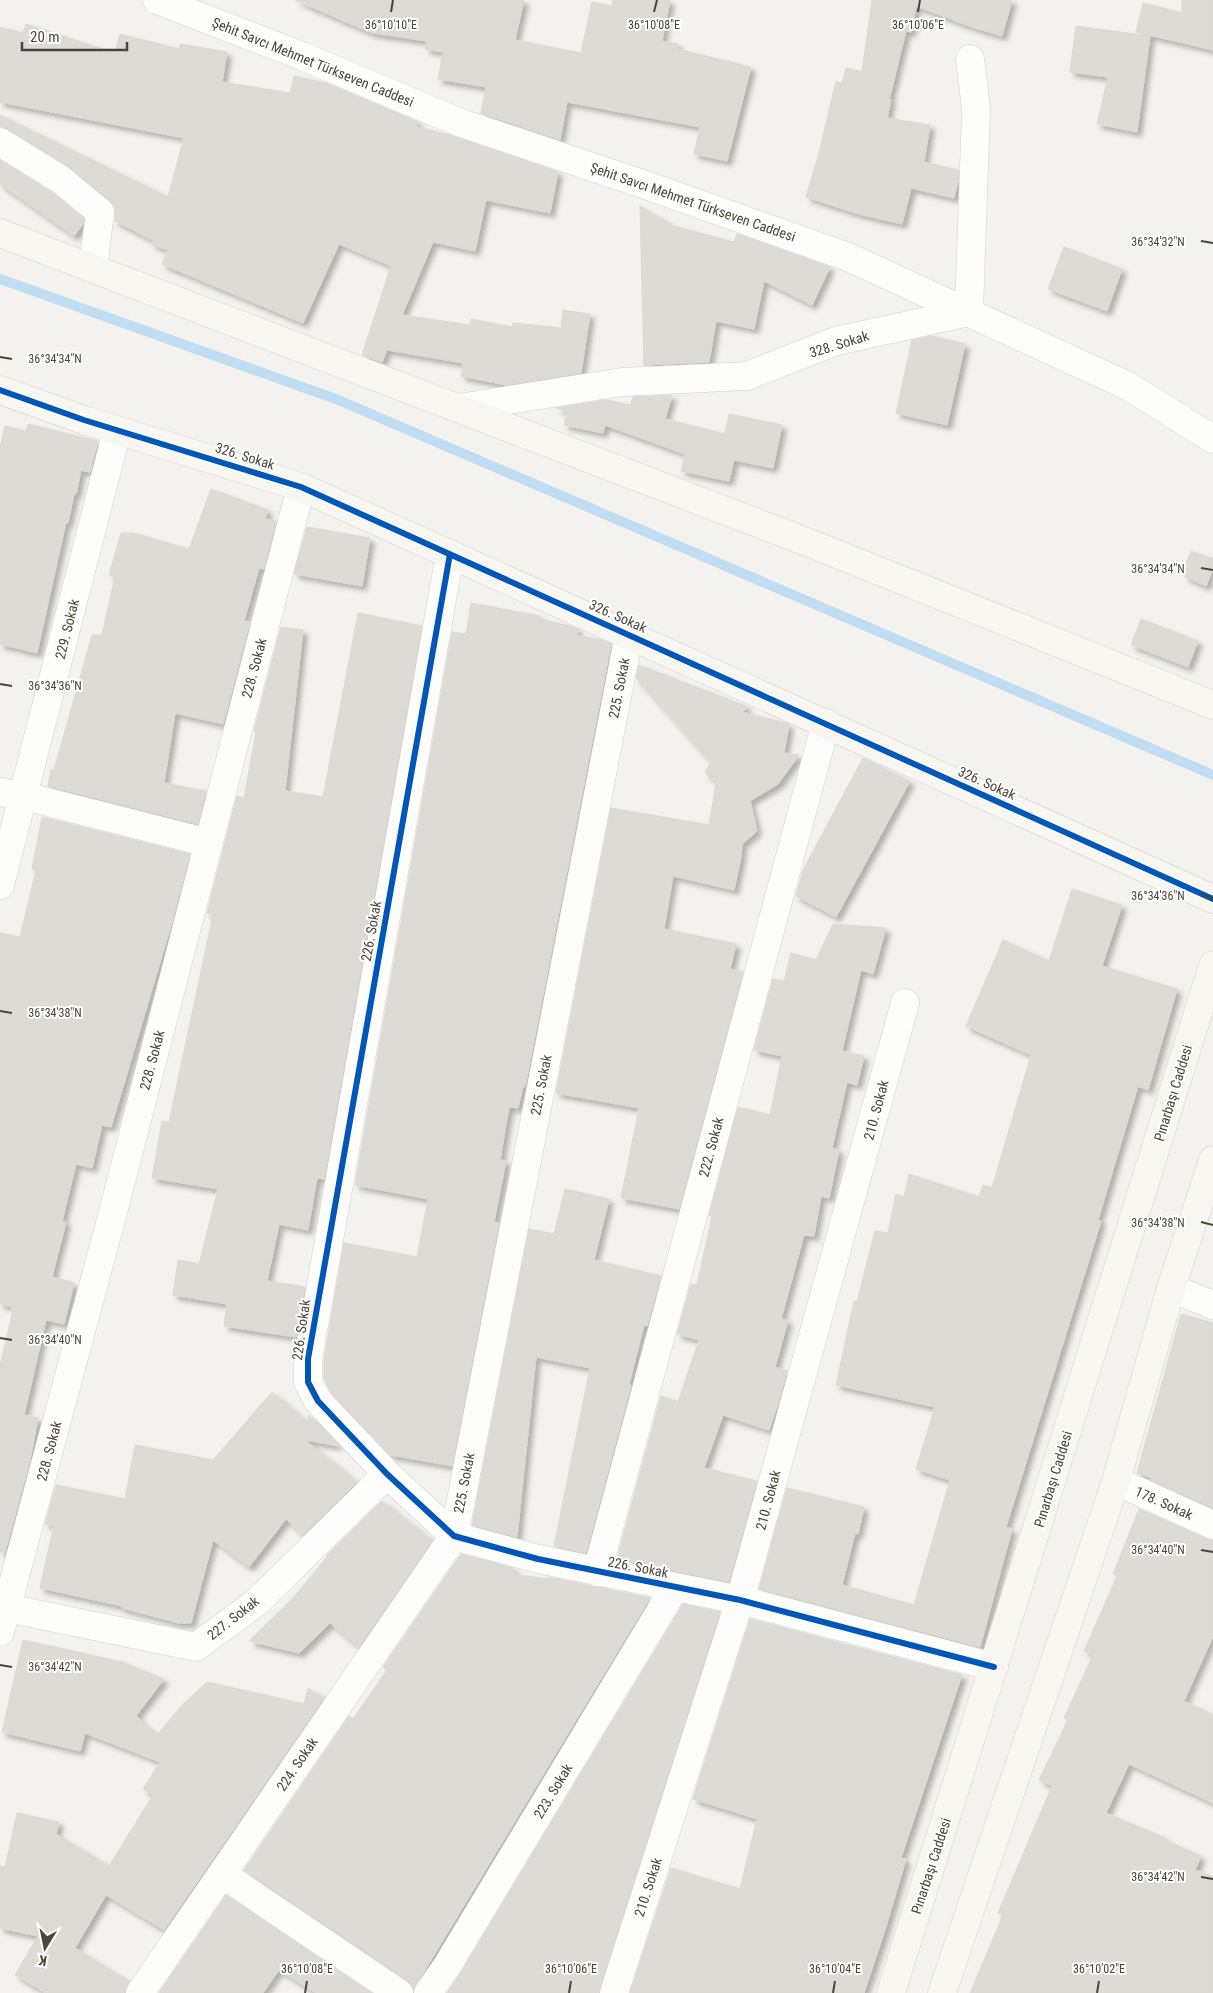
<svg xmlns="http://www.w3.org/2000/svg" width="1213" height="1993" font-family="'Roboto Condensed',sans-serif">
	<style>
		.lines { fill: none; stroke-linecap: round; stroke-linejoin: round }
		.stream { stroke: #c0ddf1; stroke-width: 10 }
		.building { fill: #dedbd6; stroke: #dcd9d4; filter: url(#shadow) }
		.street-casing { stroke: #d2d0cb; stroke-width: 29 }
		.secondary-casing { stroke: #d3cfc5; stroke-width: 29 }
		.street { stroke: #fdfdfc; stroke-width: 28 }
		.secondary { stroke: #f7f6f1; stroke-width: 28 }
		.cycleway-casing { stroke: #fff; stroke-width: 9 }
		.cycleway { stroke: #0057b8; stroke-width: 6 }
		.ticks { fill: none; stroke: #4b4439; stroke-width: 2 }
		.labels { text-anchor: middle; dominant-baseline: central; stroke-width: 4; stroke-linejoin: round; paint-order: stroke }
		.street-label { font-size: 14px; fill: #4b4439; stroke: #fff }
		.ticks-label { font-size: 12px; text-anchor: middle; fill: #4b4439; stroke: #fff; stroke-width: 4; stroke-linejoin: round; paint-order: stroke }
	</style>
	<defs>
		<filter id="shadow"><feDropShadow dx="4.5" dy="4.5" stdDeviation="2.5" flood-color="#0004"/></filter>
	</defs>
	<rect width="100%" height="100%" fill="#f4f2ee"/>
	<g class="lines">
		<!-- stream -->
		<path class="stream" d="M0 279 336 399 1213 775"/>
	</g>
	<!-- building -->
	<path class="building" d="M295 0H524L515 40 581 53 592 2 612 6 613 0H670L662 41 678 44 677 49 751 67 727 161 694 154 700 127 567 102 560 140 481 113 486 87 438 79 443 52 425 49 427 41 372 33Z
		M872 0H1012L1002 36 972 27 916 6 911 32 906 31 889 100H891L887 118 930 125 924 162 958 170V181L954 198 911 188 902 224 859 214 806 197 819 153 836 81 842 83 846 68 862 72Z
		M1182 0H1213V50L1136 32 1143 3 1182 13Z
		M26 24 115 53 120 34 180 49V44L227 52 222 82 290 93 294 76 326 83 418 122 416 127 450 135 558 172 550 213 486 200 475 251 433 242 402 315 470 325 471 319 512 327 513 323 561 328 563 310 590 314 581 373 506 385 461 376 463 363 387 350 382 362 362 355 391 266 339 244 303 323 162 264 168 250 152 244 154 241 115 221V207L110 200 68 166 8 129 0 126V115L168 197 184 138 0 102V27L23 33Z
		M1076 26 1150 36 1137 132 1097 124 1108 77 1070 72Z
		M0 160 51 192 83 219V224L74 236 0 184Z
		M640 206 674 226 734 242 737 234 830 267 812 305 764 281 754 329 716 321 709 362 644 365Z
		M1064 247 1122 269 1107 311 1048 289Z
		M932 336 965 344 947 425 896 413 912 340Z
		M672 395 665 419 725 434 729 414 782 425 773 468 734 460 729 481 681 471 685 454 605 425 603 433 564 425 567 412 556 408 606 400 630 405 633 397Z
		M28 424 98 441 90 472 81 470 76 494H74L68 523 66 522 37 653 0 644V448L5 426 26 431Z
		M211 489 268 510 265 519 276 521 264 569 259 568 244 621 250 622 223 724 175 713 164 783 206 791 198 824 48 786 51 769 54 770 92 635H102L115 576 109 575 121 533H133L189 549Z
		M307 527 370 538 362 586 294 574Z
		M1191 551 1213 559V569L1206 586 1185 577V566Z
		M471 603 540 616V619L570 626 578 629 577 635 602 640 611 644 525 1087 523 1086 518 1108 509 1107 500 1160 506 1161 494 1222 499 1223 452 1466 391 1455 331 1392 324 1378V1360L344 1243 417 1257 428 1199 355 1185 452 632 466 634Z
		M358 613 422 626 324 1179 317 1178 308 1230 279 1224 267 1281 305 1287 296 1337 224 1326 227 1304 173 1295 178 1260 199 1264 218 1189 152 1178 162 1121 169 1122 213 915 207 913 237 796 244 798 256 732 254 731 281 627 303 630 285 791 323 797Z
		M1141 619 1198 641 1188 667 1131 645Z
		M639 665 748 707 742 712 789 724 784 753 799 755 778 784 750 801 757 831 742 844 741 857 734 890 673 876 664 929 736 944 730 969 743 972 679 1209 621 1198 639 1108 556 1093 611 808 709 825 716 783 705 772 711 762 636 678Z
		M863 758 910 781 836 917 796 896 803 870Z
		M42 817 190 854 172 922 111 1127 102 1125 92 1168 76 1164 62 1221 66 1222 52 1277 74 1283 64 1324 46 1320 24 1415 38 1418 30 1460 5 1552H0V1365L13 1311H11L12 1307 0 1304V933L20 937 36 870 32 869Z
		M1072 889 1122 905 1102 966 1177 989 1148 1090 1138 1086 1098 1220 1101 1221 1006 1527 1012 1529 980 1647 759 1589 787 1488 864 1507 858 1534 855 1533 842 1585 914 1605 950 1480 916 1469 935 1407 836 1385 854 1301 857 1302 875 1231 888 1233 896 1194 904 1197 909 1174 979 1197 983 1185 992 1188 1031 1055 966 1026 1003 940 1049 961Z
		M833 924 886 928 873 974 861 970 842 1051 864 1056 857 1085 847 1082 832 1148 839 1150 829 1198 821 1196 814 1236 804 1235 781 1319 788 1320 775 1367 787 1371 778 1404 769 1430 723 1415 704 1468 757 1481 729 1582 617 1559 661 1396 678 1402 699 1340 677 1334 691 1284 697 1285 712 1216 709 1215 738 1107 770 1115 782 1056 754 1050 773 979 784 981 791 953 816 960Z
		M565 1189 609 1199 594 1260 661 1276 647 1326 644 1325 629 1384 631 1385 586 1553 554 1546 590 1368 536 1357 517 1537 472 1525 529 1229 554 1234Z
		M1181 1314 1213 1323V1508L1151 1480 1152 1478 1137 1473Z
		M272 1392 308 1423 309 1415 339 1446 305 1440 357 1482 303 1535 286 1519 249 1567 213 1540 191 1623H179L122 1608V1606L40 1588 54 1525 45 1524 56 1485 125 1499 135 1445 213 1460Z
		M382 1501 432 1541 359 1647 330 1623 299 1653 249 1641 293 1598 327 1557 326 1556Z
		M1139 1509 1207 1539 1213 1540V1636L1184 1701 1213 1715V1803L1129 1764 1106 1813 1165 1838 1164 1840 1201 1856 1195 1870 1213 1877V1993H970L1003 1915 998 1913 1052 1786 1039 1780 1068 1720 1064 1718 1093 1655 1084 1651 1117 1576 1113 1574Z
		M461 1554 513 1568V1574L547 1579 548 1577 650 1598 414 1988 408 1980 244 1870 349 1716 353 1719 387 1670 383 1667Z
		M683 1604 720 1612 599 1993H447L460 1974Z
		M750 1619 962 1675 901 1858 906 1859 885 1930 864 1993H630L671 1868 740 1889 757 1819 693 1799Z
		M23 1640 122 1662 164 1679 136 1716 157 1735 183 1704 207 1682 304 1704 308 1688 324 1698 164 1930 106 1895 75 1948 129 1981 125 1993H46L15 1975 38 1936 0 1928V1866L5 1867 17 1813 59 1822 56 1834 109 1866 153 1795 143 1789 160 1762 85 1733 80 1751 2 1732Z
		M226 1895 371 1993H316L279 1970 263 1993H159Z"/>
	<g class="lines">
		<!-- street casing -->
		<g class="street-casing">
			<path id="street" d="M157 0 302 56 461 123 640 183 848 257 1128 386 1213 439
				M0 142 60 179 100 212 93 268
				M459 408 622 382 747 376 836 341 969 312 976 109 970 59
				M450 554 308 1359V1382L318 1401 387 1474 454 1536 538 1559 740 1600 994 1667
				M0 792 24 796 209 843
				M0 885 117 431
				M1171 1288 1213 1305
				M1116 1481 1213 1525
				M597 1572 826 723
				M7 1608 196 1647 257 1602 387 1474
				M0 1632 112 1216 301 487
				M222 1874 399 1993
				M140 1993 454 1536 629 635
				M428 1993 447 1966 675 1587
				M614 1993 740 1600 905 1003"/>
		</g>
		<!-- secondary casing -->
		<g class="secondary-casing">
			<path id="secondary" d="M0 233 807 542 1213 705
				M0 390 84 420 301 487 1213 899
				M891 1993 1213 965
				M942 1993 1116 1481 1171 1288 1213 1160"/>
		</g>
		<!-- street -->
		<use href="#street" class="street"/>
		<!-- secondary -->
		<use href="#secondary" class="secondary"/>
		<!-- cycleway casing -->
		<g class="cycleway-casing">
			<path id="cycleway" d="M0 390 84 420 301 487 1213 899
				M450 554 308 1359V1382L318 1401 387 1474 454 1536 538 1559 740 1600 994 1667"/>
		</g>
		<!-- cycleway -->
		<use href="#cycleway" class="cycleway"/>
	</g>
	<!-- ticks -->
	<path class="ticks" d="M391 12 393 0M654 12 657 0M918 12 920 0M1201 241 1213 243M0 357 12 359M1201 568 1213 570M0 684 12 686M1201 895 1213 898M0 1011 12 1013M1201 1222 1213 1225M0 1338 12 1340M1201 1550 1213 1552M0 1665 12 1667M1201 1877 1213 1879M305 1993 307 1981M569 1993 571 1981M833 1993 835 1981M1097 1993 1099 1981"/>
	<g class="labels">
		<!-- street labels -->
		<g class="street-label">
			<text transform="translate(313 62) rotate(22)">Şehit Savcı Mehmet Türkseven Caddesi</text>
			<text transform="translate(693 202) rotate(19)">Şehit Savcı Mehmet Türkseven Caddesi</text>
			<text transform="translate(839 344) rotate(-17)">328. Sokak</text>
			<text transform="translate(245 456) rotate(17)">326. Sokak</text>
			<text transform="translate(618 616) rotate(24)">326. Sokak</text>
			<text transform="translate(67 629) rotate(-76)">229. Sokak</text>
			<text transform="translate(254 668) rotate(-75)">228. Sokak</text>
			<text transform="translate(619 688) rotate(-79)">225. Sokak</text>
			<text transform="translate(987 783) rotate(24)">326. Sokak</text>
			<text transform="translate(371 931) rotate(-80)">226. Sokak</text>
			<text transform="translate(152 1060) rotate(-75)">228. Sokak</text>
			<text transform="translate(541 1085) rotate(-79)">225. Sokak</text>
			<text transform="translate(1173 1093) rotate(-73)">Pınarbaşı Caddesi</text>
			<text transform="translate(876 1110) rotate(-75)">210. Sokak</text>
			<text transform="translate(711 1147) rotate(-75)">222. Sokak</text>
			<text transform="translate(301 1330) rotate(-82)">226. Sokak</text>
			<text transform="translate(49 1451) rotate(-75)">228. Sokak</text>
			<text transform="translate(1053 1479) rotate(-73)">Pınarbaşı Caddesi</text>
			<text transform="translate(464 1483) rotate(-79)">225. Sokak</text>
			<text transform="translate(768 1500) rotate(-75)">210. Sokak</text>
			<text transform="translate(1164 1503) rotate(24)">178. Sokak</text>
			<text transform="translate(638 1567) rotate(11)">226. Sokak</text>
			<text transform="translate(233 1618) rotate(-38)">227. Sokak</text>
			<text transform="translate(297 1764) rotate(-56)">224. Sokak</text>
			<text transform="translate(553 1791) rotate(-59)">223. Sokak</text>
			<text transform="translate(931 1866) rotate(-72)">Pınarbaşı Caddesi</text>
			<text transform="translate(648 1887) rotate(-72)">210. Sokak</text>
		</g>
	</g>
	<g class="ticks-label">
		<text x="391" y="29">36°10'10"E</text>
		<text x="654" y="29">36°10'08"E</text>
		<text x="918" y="29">36°10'06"E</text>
		<text x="1158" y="246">36°34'32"N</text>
		<text x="55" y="363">36°34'34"N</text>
		<text x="1158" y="573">36°34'34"N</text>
		<text x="55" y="690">36°34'36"N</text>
		<text x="1158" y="900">36°34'36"N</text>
		<text x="55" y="1017">36°34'38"N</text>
		<text x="1158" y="1227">36°34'38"N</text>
		<text x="55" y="1344">36°34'40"N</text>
		<text x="1158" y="1554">36°34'40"N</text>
		<text x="55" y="1671">36°34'42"N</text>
		<text x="1158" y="1881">36°34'42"N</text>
		<text x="307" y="1973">36°10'08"E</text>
		<text x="571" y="1973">36°10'06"E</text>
		<text x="835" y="1973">36°10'04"E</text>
		<text x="1099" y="1973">36°10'02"E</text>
	</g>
	<!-- north arrow -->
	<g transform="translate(45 1948) rotate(190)" stroke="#ffffff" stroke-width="4" paint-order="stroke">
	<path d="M0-4L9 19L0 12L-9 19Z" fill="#4b4439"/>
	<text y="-8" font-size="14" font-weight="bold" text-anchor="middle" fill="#4b4439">K</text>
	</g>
	<!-- scale -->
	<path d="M22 42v8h105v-8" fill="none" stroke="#4b4439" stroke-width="2.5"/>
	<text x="30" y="42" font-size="15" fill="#4b4439" stroke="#ffffff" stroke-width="4" paint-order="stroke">20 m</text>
</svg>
